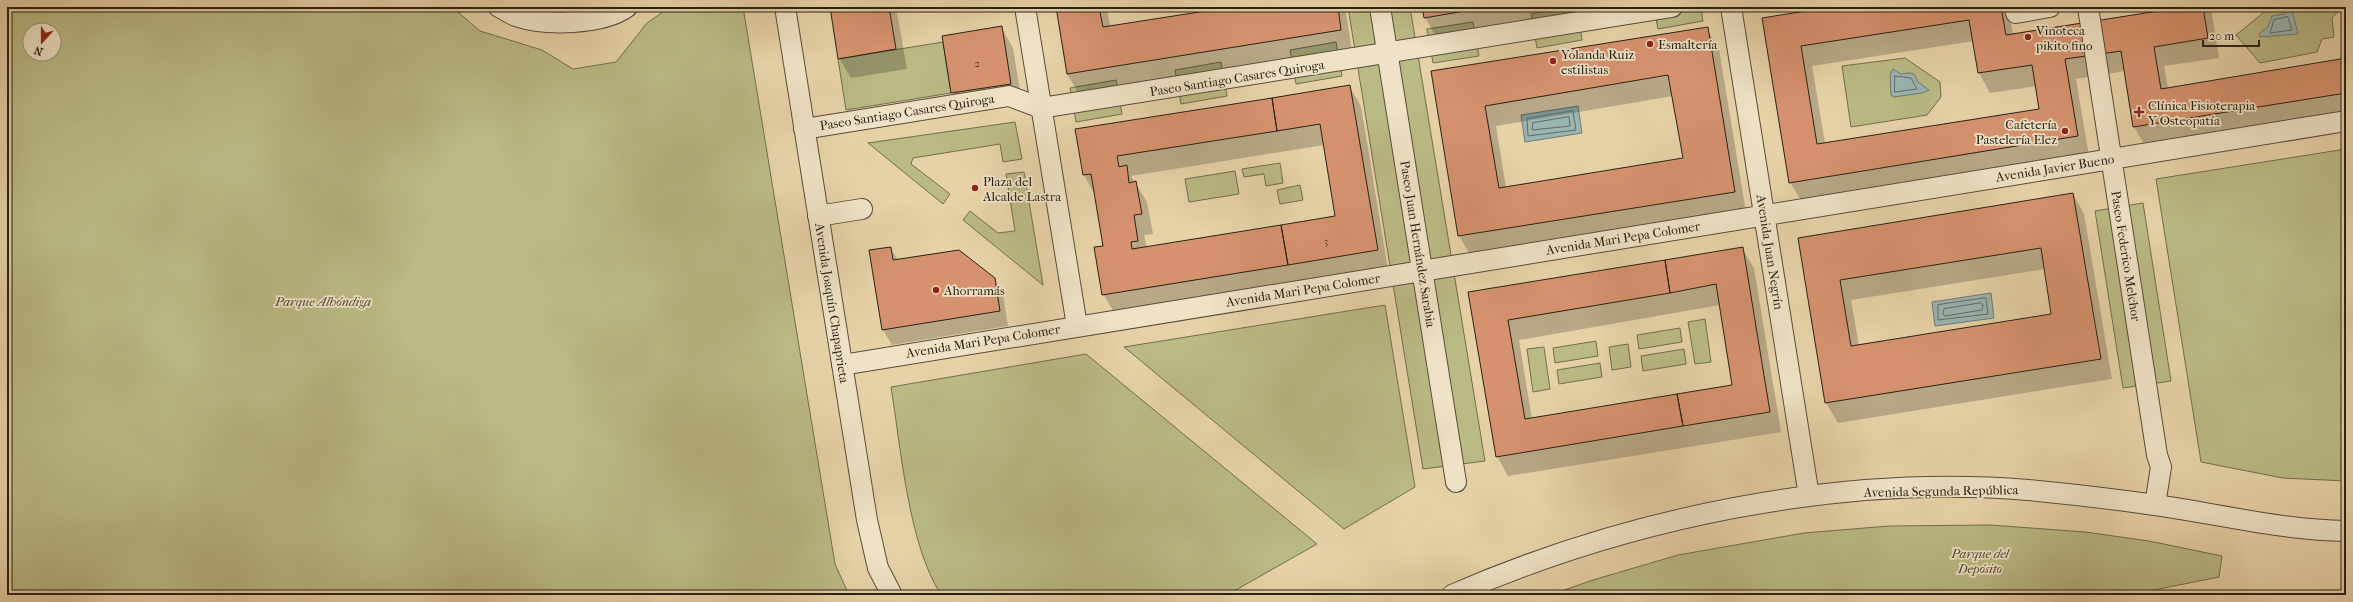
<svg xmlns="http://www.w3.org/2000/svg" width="2353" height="602" font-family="'IM FELL French Canon',serif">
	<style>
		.green { fill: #baba84; stroke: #716e4d; fill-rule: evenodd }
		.water { fill: #9bb5b3; stroke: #6d7a74 }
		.shadow { fill: #0003; fill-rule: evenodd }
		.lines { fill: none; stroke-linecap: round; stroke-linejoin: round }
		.shore { stroke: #626b64; stroke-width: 1 }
		.building { fill: #d6926f; stroke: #282116; fill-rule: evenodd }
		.minor-casing { stroke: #584d3a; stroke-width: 22 }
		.minor { stroke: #efe2c6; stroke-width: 20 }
		.poi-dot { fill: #8f2418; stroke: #efe2c6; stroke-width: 1.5 }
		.labels { text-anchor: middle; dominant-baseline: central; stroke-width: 3.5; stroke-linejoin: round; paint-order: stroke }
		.number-label { font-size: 11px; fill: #543d2c }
		.poi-label { font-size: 13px; fill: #282116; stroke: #efe2c6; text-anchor: start }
		.street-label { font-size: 13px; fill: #282116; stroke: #efe2c6 }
		.park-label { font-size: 13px; font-style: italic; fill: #4c4732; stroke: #efe2c6 }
	</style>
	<rect width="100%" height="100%" fill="#e7d2a8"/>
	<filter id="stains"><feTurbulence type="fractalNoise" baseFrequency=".005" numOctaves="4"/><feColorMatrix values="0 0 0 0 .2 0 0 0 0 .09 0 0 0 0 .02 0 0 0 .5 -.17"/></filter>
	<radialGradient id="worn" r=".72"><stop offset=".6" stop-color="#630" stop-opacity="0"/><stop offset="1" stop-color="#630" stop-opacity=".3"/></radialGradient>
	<!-- green -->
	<path class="green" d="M7 7H452L480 31 542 50 573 69 616 62 647 23 670 7H743L835 564 849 595H7ZM30 30H54V54H30Z
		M1348 7H1410L1485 461 1423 469Z
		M1570 7H1577L1582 40 1537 48 1531 14Z
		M1654 7H1701L1703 21 1658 29Z
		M2266 7H2342L2332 18 2334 37 2322 39 2317 52 2260 63 2236 35 2263 13Z
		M1473 22 1479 56 1433 63 1427 29Z
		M943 42 951 93 846 110 838 59Z
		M1336 42 1342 76 1296 84 1290 50Z
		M1905 58 1940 82 1941 97 1927 115 1851 127 1842 66Z
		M1221 62 1227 96 1181 104 1175 70Z
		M1116 80 1122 114 1076 122 1070 88Z
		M1015 122 1022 159 1003 162 1000 144 913 158 911 164 950 194 943 204 868 143Z
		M2346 149V481L2283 478 2201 462 2156 179Z
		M1280 163 1283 183 1266 186 1264 174 1244 177 1242 169Z
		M1235 171 1239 194 1189 202 1185 179Z
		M1024 172 1043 285 963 220 970 211 998 233 1015 231 1006 174Z
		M1300 185 1303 200 1280 204 1277 190Z
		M2143 203 2171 381 2123 388 2095 211Z
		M1385 305 1415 487 1344 529 1124 347Z
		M1705 319 1711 362 1695 364 1688 322Z
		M1680 328 1682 342 1639 349 1637 335Z
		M1596 341 1598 356 1555 363 1553 348Z
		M1628 344 1631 367 1612 370 1609 347Z
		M1544 347 1550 389 1533 392 1527 349Z
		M1684 349 1686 364 1643 371 1641 356Z
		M1086 354 1317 544 1227 595H941C908 543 901 448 891 387Z
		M1600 363 1602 377 1559 384 1557 370Z
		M1990 525 2085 532 2149 541 2222 556 2219 577 2149 591 2150 595H1550L1593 580 1678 555 1804 533 1889 526Z"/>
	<!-- water -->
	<path class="water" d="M2289 8 2293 14 2298 34 2260 37 2259 34 2268 27 2272 16 2285 14Z
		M1893 69 1901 74 1909 73 1914 74 1918 82 1929 90 1922 93 1894 97 1891 95 1890 75Z
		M1578 106 1582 133 1525 142 1521 115Z
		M1991 293 1994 318 1935 326 1932 302Z"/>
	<!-- shadow -->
	<path class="shadow" d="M831 7H896L907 69 851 78 839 58Z
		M1057 7H1107L1110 27 1237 7H1345L1352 50 1079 94 1067 74Z
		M1423 7H1619L1436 37 1425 17Z
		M1837 7H2008L2013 35 2172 10 2171 7H2211L2219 58 2164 66 2168 88 2346 59V114L2146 147 2134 127 2125 71 2076 79 2089 156 1802 202 1790 182 1763 19ZM1974 41 1979 73 1990 93 2037 86 2041 110 1825 143 1812 66Z
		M1001 27 1013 48 1022 103 963 112 952 92Z
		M1707 29 1719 49 1746 212 1471 256 1459 236 1433 72ZM1673 96 1684 158 1506 188 1496 126Z
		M1349 86 1361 106 1388 270 1115 314 1103 294 1104 246 1095 195 1084 175 1077 130ZM1324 145 1337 217 1147 248 1144 235 1153 234 1147 202 1131 176Z
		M2073 194 2084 214 2112 379 1838 423 1826 403 1799 238ZM2045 269 2052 314 1859 346 1851 300Z
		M890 248 898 260 994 279 1003 294 1008 326 892 345 883 330 870 251Z
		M1742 248 1754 268 1781 432 1508 476 1497 456 1469 293ZM1720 305 1733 386 1532 419 1519 340Z"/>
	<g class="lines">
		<!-- shore -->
		<path class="shore" d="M2288 17 2292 30 2270 33 2274 20Z
			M1895 76 1911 78 1917 89 1895 92Z
			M1573 111 1576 130 1528 136 1527 119Z
			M1569 117 1570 126 1532 130 1533 123Z
			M1986 298 1988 314 1938 320V305Z
			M1981 303 1983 305 1982 310 1945 316 1943 314 1944 309Z"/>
	</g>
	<!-- building -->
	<path class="building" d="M830 7H889L896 49 838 59Z
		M1056 7H1099L1103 27 1231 7H1338L1341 30 1067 74Z
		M1422 7H1488L1424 18Z
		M1831 7H2001L2006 35 2171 9 2170 7H2203L2208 38 2154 47 2161 89 2346 58V93L2133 127 2121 51 2065 59 2078 136 1789 183 1762 18ZM1969 20 1978 73 2032 65 2039 109 1817 144 1801 46Z
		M1002 26 1011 84 951 93 942 36Z
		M1708 27 1735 192 1458 236 1431 71ZM1668 75 1683 158 1499 188 1485 106Z
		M1350 85 1378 250 1288 265 1281 225 1335 216 1320 124 1277 131 1272 98Z
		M1272 98 1277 131 1117 156 1119 167 1127 165 1129 183 1136 181 1142 214 1134 215 1138 241 1131 242 1132 249 1281 225 1288 265 1102 295 1094 247 1103 246 1091 174 1083 175 1075 129Z
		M2073 193 2101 359 1825 403 1798 238ZM2041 248 2051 314 1851 346 1840 280Z
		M891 247 893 260 959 250 995 278 1000 311 882 330 869 250Z
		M1743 247 1770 412 1683 426 1677 394 1732 385 1716 284 1670 293 1665 260Z
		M1665 260 1670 293 1508 320 1525 419 1677 394 1683 426 1496 457 1468 292Z"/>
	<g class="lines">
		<!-- minor casing -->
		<g class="minor-casing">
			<path id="minor" d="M499 7C505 10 510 14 516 16 545 26 602 25 627 7
				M785 7 867 520 878 568 892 595
				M1025 7 1077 326
				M1380 7 1456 482
				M1731 7 1809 496
				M2015 7 2016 13 2050 7
				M2088 7 2157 455 2161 467 2155 505
				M804 129 1009 96 1041 108 1672 7
				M818 216 862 209
				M842 365 2346 121
				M1452 595C1626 519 1837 474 2028 490 2070 494 2113 499 2155 505 2219 514 2281 530 2346 531"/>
		</g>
		<!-- minor -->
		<use href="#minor" class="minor"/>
	</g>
	<!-- markers -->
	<g class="poi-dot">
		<circle cx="2028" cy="37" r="4"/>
		<circle cx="1650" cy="44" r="4"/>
		<circle cx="1553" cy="61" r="4"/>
		<path d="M2137 106h4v4h4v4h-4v4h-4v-4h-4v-4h4z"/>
		<circle cx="2065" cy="131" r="4"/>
		<circle cx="975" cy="188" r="4"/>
		<circle cx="936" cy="290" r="4"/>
	</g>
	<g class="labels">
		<!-- number labels -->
		<g class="number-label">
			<text x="977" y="63">2</text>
			<text x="1326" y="241">3</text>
		</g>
		<!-- poi labels -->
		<g class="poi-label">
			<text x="2036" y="30">Vinoteca<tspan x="2036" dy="15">pikito fino</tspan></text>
			<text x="1658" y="44">Esmaltería</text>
			<text x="1561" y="54">Yolanda Ruiz<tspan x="1561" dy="15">estilistas</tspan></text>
			<text x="2148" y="105">Clínica Fisioterapia<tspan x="2148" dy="15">Y Osteopatía</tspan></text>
			<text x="2057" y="124" text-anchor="end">Cafetería<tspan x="2057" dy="15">Pastelería Elez</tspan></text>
			<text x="983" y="181">Plaza del<tspan x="983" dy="15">Alcalde Lastra</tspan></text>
			<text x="944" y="290">Ahorramás</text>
		</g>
		<!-- street labels -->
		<g class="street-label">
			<text transform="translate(1237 78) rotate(-9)">Paseo Santiago Casares Quiroga</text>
			<text transform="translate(907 112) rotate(-9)">Paseo Santiago Casares Quiroga</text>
			<text transform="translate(2055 168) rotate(-9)">Avenida Javier Bueno</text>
			<text transform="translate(1623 238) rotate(-9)">Avenida Mari Pepa Colomer</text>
			<text transform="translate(1418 244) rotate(81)">Paseo Juan Hernández Sarabia</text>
			<text transform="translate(1770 252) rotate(81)">Avenida Juan Negrín</text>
			<text transform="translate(2126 256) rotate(81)">Paseo Federico Melchor</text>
			<text transform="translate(1303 290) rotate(-9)">Avenida Mari Pepa Colomer</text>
			<text transform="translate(832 303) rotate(81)">Avenida Joaquín Chapaprieta</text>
			<text transform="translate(983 341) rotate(-9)">Avenida Mari Pepa Colomer</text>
			<text transform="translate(1941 491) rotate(-1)">Avenida Segunda República</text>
		</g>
		<!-- park labels -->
		<g class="park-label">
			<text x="323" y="301">Parque Alhóndiga</text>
			<text x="1980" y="553">Parque del<tspan x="1980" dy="15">Depósito</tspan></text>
		</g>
	</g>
	<!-- margin -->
	<rect width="2353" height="602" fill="none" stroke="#e7d2a8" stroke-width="24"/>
	<rect x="8" y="8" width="2337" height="586" fill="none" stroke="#282116" stroke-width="2"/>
	<rect x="12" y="12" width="2329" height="578" fill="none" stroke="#282116"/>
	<!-- north arrow -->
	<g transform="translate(42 42) rotate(201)"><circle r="19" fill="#efe2c6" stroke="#9f9580"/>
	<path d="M0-3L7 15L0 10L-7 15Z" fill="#8f2418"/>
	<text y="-6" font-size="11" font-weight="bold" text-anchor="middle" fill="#282116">N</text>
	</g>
	<!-- scale -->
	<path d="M2203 40v6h56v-6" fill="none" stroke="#282116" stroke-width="2"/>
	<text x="2209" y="40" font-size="12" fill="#282116" stroke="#efe2c6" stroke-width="3" paint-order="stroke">20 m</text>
	<rect width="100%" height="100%" filter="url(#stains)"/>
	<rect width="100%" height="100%" fill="url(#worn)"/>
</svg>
